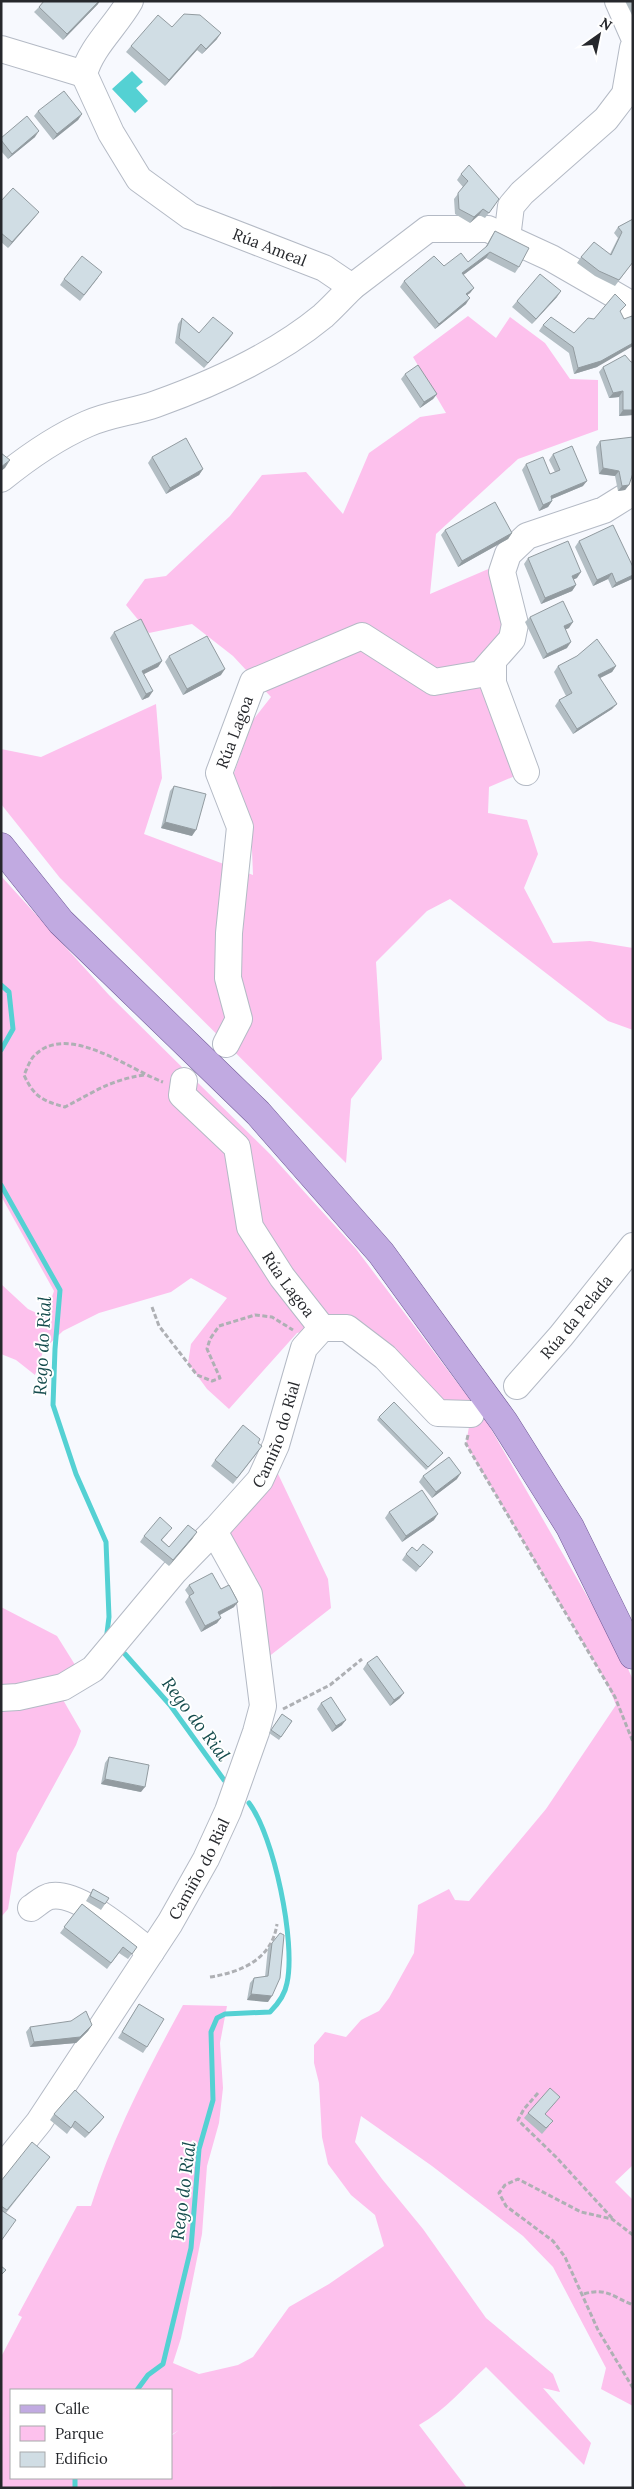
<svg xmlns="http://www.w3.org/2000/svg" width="634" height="2489" font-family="Lora,serif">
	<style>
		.green { fill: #fdc1ed; fill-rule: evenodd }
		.water { fill: #54d1d3 }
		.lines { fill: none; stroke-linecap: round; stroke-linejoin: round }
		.stream { stroke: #54d1d3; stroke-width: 5 }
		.minor-casing { stroke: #b4bac5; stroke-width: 28 }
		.major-casing { stroke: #6f5895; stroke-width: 29 }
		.path { stroke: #aeb0b4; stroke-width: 3; stroke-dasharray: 5 2.5; stroke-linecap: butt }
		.minor { stroke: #fff; stroke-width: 26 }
		.major { stroke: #c1aae1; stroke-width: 28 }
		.wall { fill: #b3bec4 }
		.shaded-wall { fill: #929ba0 }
		.building { fill: #d0dde4; stroke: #929ba0 }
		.labels { text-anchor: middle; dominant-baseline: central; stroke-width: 4; stroke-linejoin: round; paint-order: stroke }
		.street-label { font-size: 16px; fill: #26282c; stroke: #fff }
		.water-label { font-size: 18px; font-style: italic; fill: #154c4d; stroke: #fff }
	</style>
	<rect width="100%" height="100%" fill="#f7f9fe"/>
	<!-- green -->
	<path class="green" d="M468 316 496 338 510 317 545 343 570 379 598 380V430L518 459 436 534 430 594 493 567 506 631 481 674 522 773 489 787 488 813 527 820 538 854 524 888 553 943 590 941 633 948V1030L608 1021 450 899 427 911 376 962 382 1059 351 1099 346 1163 60 878 1 804V749L41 757 156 704 162 778 144 834 253 875 251 826 233 776 253 720 271 697 233 656 192 624 149 633 126 605 145 579 166 576 230 516 262 475 306 472 343 514 369 453 420 417 446 413 413 357Z
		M1 876 109 995 270 1154 356 1249 487 1422 625 1662 633 1680V2165L615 2182 633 2200V2406L601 2389 606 2368 553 2267 523 2236 432 2166 361 2116 355 2142 382 2179 423 2229 486 2318 553 2374 560 2392 543 2388 591 2443 584 2465 486 2367C464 2387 445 2411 419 2425L467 2488H272L271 2486 269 2488H1V2357L22 2317 18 2315 77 2206H91C113 2136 148 2069 183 2005L227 2006 220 2043 223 2088 219 2123 207 2166 202 2234 181 2338 173 2363 199 2374 238 2365 253 2357 289 2307 329 2284 384 2246 375 2215 351 2195 328 2164 322 2137 319 2083 314 2063V2045L325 2032 346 2037 361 2020 379 2011 389 1998 414 1953 418 1905 449 1889 455 1900 469 1901 546 1809 616 1705 607 1683 466 1444 471 1415 438 1413 385 1357 322 1328 297 1333 229 1409 207 1389 188 1363 191 1344 227 1298 191 1278 171 1292 99 1313 63 1331 44 1349 35 1375 16 1360 1 1354V1284L28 1309 45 1317 54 1291 1 1196ZM11 2390H171V2435L179 2430 171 2436V2478H11Z
		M270 1457 328 1579 331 1608 258 1665 249 1594 214 1531Z
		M1 1607 57 1636 82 1676 62 1698 81 1731 76 1745 17 1853 8 1909 1 1917Z"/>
	<!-- water -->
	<path class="water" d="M132 71 143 82 136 88 148 101 135 113 112 89Z"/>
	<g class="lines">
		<!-- stream -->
		<path class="stream" d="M1 985 9 992 13 1029 1 1050
			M1 1185 60 1290 55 1349 53 1405 76 1474 106 1542 109 1617 107 1633
			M125 1654 170 1705 224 1780
			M137 2390 148 2375 163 2364 191 2248 199 2149 213 2100 211 2032 217 2018 225 2014 270 2012C278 2004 285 1995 287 1983 296 1942 274 1836 249 1803
			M75 2478V2488"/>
		<!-- minor casing -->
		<g class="minor-casing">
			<g id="minor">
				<path id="s1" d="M130 1C116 26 91 47 84 74L111 133 139 179 190 216 324 268 352 287 428 229H488L551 258 629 303 633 314"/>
				<path d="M618 1 633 35"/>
				<path d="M1 49 84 74"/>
				<path d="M507 238 511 206 522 193 606 119 625 94 633 48"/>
				<path d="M1 479C28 457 55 438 87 424 109 414 134 412 156 404 212 384 277 354 323 316 333 307 343 296 352 287"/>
				<path d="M493 661V683L526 772"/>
				<path id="s2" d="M226 1044 239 1019 228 978 229 933 240 827 219 773 253 682 362 636 434 682 481 674 512 639 515 624 502 572 508 554 527 536 604 510 633 492"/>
				<path id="s3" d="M184 1081 182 1095 237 1147 250 1227 282 1277 322 1328H347L385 1357 438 1413 471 1414"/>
				<path id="s4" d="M517 1386 561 1336 633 1246"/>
				<path id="s5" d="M1 1698 18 1697 63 1687 93 1669 174 1572 217 1528 260 1480 276 1445 304 1348 322 1328"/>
				<path d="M31 1908C36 1905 44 1897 51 1896 79 1891 129 1936 151 1952"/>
				<path id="s6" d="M1 2169 39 2122 170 1923 206 1859 228 1811 256 1732 263 1706 249 1594 214 1531"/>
			</g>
		</g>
		<!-- major casing -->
		<g class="major-casing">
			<path id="major" d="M1 847 61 922 258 1113 381 1253 504 1422 570 1527 633 1655"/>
		</g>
		<!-- path -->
		<path class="path" d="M144 1075C110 1080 94 1092 65 1107 43 1101 34 1097 24 1075 27 1069 30 1059 35 1055 68 1022 130 1070 163 1082
			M152 1307 159 1326 197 1375 212 1381 220 1378 207 1349 210 1339 219 1326 255 1315 272 1317 293 1330
			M468 1435 466 1444 615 1697 633 1742
			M283 1709 330 1685 362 1659
			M210 1977C242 1972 272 1959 277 1924
			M538 2093 524 2109 518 2120 556 2157 612 2218
			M633 2235 612 2219 581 2212 518 2179 505 2185 499 2193 506 2206 553 2241 565 2257 598 2330 633 2388
			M584 2294C606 2287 613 2297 633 2305"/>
		<!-- minor -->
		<use href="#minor" class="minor"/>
		<!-- major -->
		<use href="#major" class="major"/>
	</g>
	<!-- wall -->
	<path class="wall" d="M625 1H633V17Z
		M98 4 63 40 34 12 39 7Z
		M172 27 217 39 202 54 197 50 165 86 126 52 131 46Z
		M38 111 82 114 78 120 53 140 34 116Z
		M35 137 8 159 1 151V138Z
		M461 174 495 205 485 218 479 215 470 223 455 214 454 199 463 187 457 180Z
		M1 201 35 217 8 248 1 242Z
		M633 219V262L615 286 595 276 577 263 581 257 610 254 618 238 614 233 618 227Z
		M495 231 519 267 515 273 486 258 463 275 474 288 470 293 467 295 466 304 435 329 400 287 404 281 468 262 485 248 491 237Z
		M98 278 80 301 60 285 64 279Z
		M557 297 532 324 512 307 517 301Z
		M626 305 620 312 597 367 574 374 569 353 539 331 543 325 574 333 594 319Z
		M182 318 199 333H233L204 368 175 343 178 324Z
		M633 362V415L619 416V397L609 398 599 372 603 367Z
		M405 374 437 394 433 399 420 408 401 379Z
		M600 441 629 485 625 490 618 491 615 476 599 474 596 447Z
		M553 454 583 486 552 499V501L548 507 539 511 522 470 526 464 550 474 555 472 549 460Z
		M152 457 203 469 199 475 166 494 148 463Z
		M445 530 512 533 508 539 458 567 441 535Z
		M579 541 633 575V578L632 579 612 588 608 579 593 586 575 547Z
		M528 558 577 578 573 579 576 585 572 591 541 604 524 564Z
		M530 617 569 628 565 629 567 648 543 659 525 622Z
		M114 632 162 661 158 667 144 674 149 697 142 700 110 638Z
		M169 656 221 675 183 695 165 662Z
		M558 666H616L612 672 600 678 612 709 573 734 555 706 559 700 566 696 554 672Z
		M174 786 192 836 161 828 170 791Z
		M379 1417 443 1453 426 1470 377 1420Z
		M258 1443V1452L233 1484 211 1466 215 1460Z
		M423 1476 457 1479 432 1498 419 1482Z
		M389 1512 434 1520 402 1542 385 1518Z
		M168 1533 162 1540 169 1547 193 1538 169 1566 140 1542 144 1536Z
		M417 1551 429 1557 416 1572 402 1560 406 1554Z
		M189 1585 221 1589 234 1607 220 1615 217 1623 201 1632 185 1602 189 1596 185 1590Z
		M367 1663 400 1698 390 1706 363 1669Z
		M321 1703 342 1725 332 1732 317 1709Z
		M282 1714 292 1721 279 1740 269 1733Z
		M109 1757 141 1792 101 1784 105 1763Z
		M93 1889 105 1904 101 1910 86 1901Z
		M82 1904 137 1947 128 1959 119 1953 107 1969 60 1933Z
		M272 1943 268 2002 247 2000 250 1983 254 1978 265 1977 268 1948Z
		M139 2004 147 2047 143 2053 118 2038Z
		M92 2025 88 2031 76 2043 30 2047 26 2032 30 2027Z
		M556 2102 545 2114 549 2126 542 2134 524 2118 528 2113Z
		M54 2114 104 2117 85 2138 72 2127 67 2134 50 2120Z
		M50 2157 6 2213 1 2241V2181Z"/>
	<!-- shaded-wall -->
	<path class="shaded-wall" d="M99 1H100L98 4 63 40 67 34Z
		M221 33 217 39 202 54 206 49Z
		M201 44 197 50 165 86 169 80Z
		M82 114 78 120 53 140 57 134Z
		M39 131 35 137 8 159 12 154Z
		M483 209 479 215 470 223 474 217Z
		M39 212 35 217 8 248 12 242Z
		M490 252 486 258 458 279 462 273Z
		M474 288 470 293 462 299 466 294Z
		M561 291 557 297 532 324 536 319Z
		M470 298 466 304 435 329 439 324Z
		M233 333 229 339 204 368 208 363Z
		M633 343V346L597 367 574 374 578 368Z
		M623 391 619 397 609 398 613 393Z
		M437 394 433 399 420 408 424 402Z
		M623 410H633V415L619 416Z
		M10 460 5 468 1 471V467Z
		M603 468 619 471 615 476 599 474Z
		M203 469 199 475 166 494 170 488Z
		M587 481 583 486 547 501 551 496Z
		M629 485 625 490 618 491 622 486Z
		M552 501 548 507 539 511 543 505Z
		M512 533 508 539 458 567 462 561Z
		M581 572 577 578 568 582 572 576Z
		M612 573 608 579 593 586 597 580Z
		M633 575V578L632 579 612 588 616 583Z
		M576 585 572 591 541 604 545 598Z
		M573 622 569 628 560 632 564 626Z
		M571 642 567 648 543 659 547 654Z
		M162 661 158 667 138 677 142 671Z
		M616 666 612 672 594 681 598 675Z
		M225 669 221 675 183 695 187 689Z
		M153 691 149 697 142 700 146 694Z
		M617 704 612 709 573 734 577 729Z
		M165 822 196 830 192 836 161 828Z
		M461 1473 457 1479 432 1498 436 1492Z
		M438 1514 434 1520 402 1542 406 1536Z
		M197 1532 193 1538 169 1566 173 1560Z
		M238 1602 234 1607 214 1618 218 1612Z
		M221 1618 217 1623 201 1632 205 1626Z
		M404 1693 400 1698 390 1706 394 1700Z
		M346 1720 342 1725 332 1732 336 1726Z
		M105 1779 145 1787 141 1792 101 1784Z
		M251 1994 272 1996 268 2002 247 2000Z
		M92 2025 88 2031 76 2043 30 2047 34 2042Z
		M104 2117 100 2122 85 2138 89 2133Z"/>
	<!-- building -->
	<path class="building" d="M44 1H99L67 34 39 7Z
		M184 14 200 15 221 33 206 49 201 44 169 80 131 46 158 15 172 27Z
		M64 91 82 114 57 134 38 111Z
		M27 116 39 131 12 154 1 140V138Z
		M469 165 499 199 489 213 483 209 474 217 459 209 458 193 468 181 461 174Z
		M13 188 39 212 12 242 1 233V201Z
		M633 219V262L619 280 599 271 581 257 594 242 611 255 622 232 618 227Z
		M495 231 529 248 519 267 490 252 462 273 474 288 466 294 470 298 439 324 404 281 434 256 444 266 461 253 468 262 487 246Z
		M82 256 102 272 84 295 64 279Z
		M540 274 561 291 536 319 517 301Z
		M615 294 626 305 620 311 624 319 632 316 633 318V343L601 361 578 368 573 347 543 325 551 317 574 333 588 318 594 319Z
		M213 317 233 333 208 363 179 338 182 318 199 333Z
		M625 355 631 362H633V410H623V391L613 393 603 367Z
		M418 365 437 394 424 402 405 374Z
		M633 437V473L629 485 622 486 619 471 603 468 600 441Z
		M186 438 203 469 170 488 152 457Z
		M572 446 587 481 551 496 552 501 543 505 526 464 543 457 550 474 560 470 553 454Z
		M1 453 10 460 1 467Z
		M495 502 512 533 462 561 445 530Z
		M613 525 633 567V575L616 583 612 573 597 580 579 541Z
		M568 541 581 572 572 576 576 585 545 598 528 558Z
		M563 601 573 622 564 626 571 642 547 654 530 617Z
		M141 619 162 661 142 671 153 691 146 694 114 632Z
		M207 636 225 669 187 689 169 656Z
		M597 639 616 666 598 675 617 704 577 729 559 700 572 693 558 666 577 656Z
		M174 786 206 794 196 830 165 822Z
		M394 1402 443 1453 428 1467 379 1417Z
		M243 1425 260 1439 258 1443 262 1446 237 1478 215 1460Z
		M449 1457 461 1473 436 1492 423 1476Z
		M422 1490 438 1514 406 1536 389 1512Z
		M160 1517 172 1528 161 1540 169 1547 188 1525 197 1532 173 1560 144 1536Z
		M423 1544 433 1552 420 1567 406 1554 412 1547 417 1551Z
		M212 1573 221 1589 229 1585 238 1602 218 1612 221 1618 205 1626 189 1596 194 1593 189 1585Z
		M377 1656 404 1693 394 1700 367 1663Z
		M331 1697 346 1720 336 1726 321 1703Z
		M282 1714 292 1721 281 1737 271 1730Z
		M109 1757 149 1765 145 1787 105 1779Z
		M93 1889 109 1898 105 1904 90 1896Z
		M82 1904 137 1947 132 1954 123 1947 111 1963 64 1927Z
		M280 1933 284 1935 280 1978 272 1996 251 1994 254 1978 268 1976 272 1943Z
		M139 2004 164 2019 147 2047 122 2032Z
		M86 2011 92 2025 80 2037 34 2042 30 2027 71 2021Z
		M550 2088 560 2097 545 2114 553 2121 546 2128 528 2113Z
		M75 2090 104 2117 89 2133 75 2121 71 2128 54 2114Z
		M32 2142 50 2157 7 2210 1 2206V2181Z
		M1 2210 16 2220 1 2241Z
		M1 2266 6 2270 1 2275Z"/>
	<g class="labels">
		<!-- street labels -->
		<g class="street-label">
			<text stroke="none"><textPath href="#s1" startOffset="354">Rúa Ameal</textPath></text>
			<text stroke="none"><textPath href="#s2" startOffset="324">Rúa Lagoa</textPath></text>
			<text stroke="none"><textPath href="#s3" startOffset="240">Rúa Lagoa</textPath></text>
			<text stroke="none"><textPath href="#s4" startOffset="91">Rúa da Pelada</textPath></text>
			<text stroke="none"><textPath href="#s5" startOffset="399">Camiño do Rial</textPath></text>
			<text stroke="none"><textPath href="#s6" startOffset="360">Camiño do Rial</textPath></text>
		</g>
		<!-- water labels -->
		<g class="water-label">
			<text transform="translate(42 1346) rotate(-87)">Rego do Rial</text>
			<text transform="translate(196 1719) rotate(53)">Rego do Rial</text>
			<text transform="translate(183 2191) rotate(-83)">Rego do Rial</text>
		</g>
	</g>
	<!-- border -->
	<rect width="634" height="2489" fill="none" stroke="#26282c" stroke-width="5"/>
	<!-- legend -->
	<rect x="10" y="2389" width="162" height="90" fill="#ffffff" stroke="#a8a9ab"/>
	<rect x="20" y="2405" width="25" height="8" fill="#c1aae1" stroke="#a8a9ab"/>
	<text x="55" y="2414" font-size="15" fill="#26282c">Calle</text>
	<rect x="20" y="2426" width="25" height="15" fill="#fdc1ed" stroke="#a8a9ab"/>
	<text x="55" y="2439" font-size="15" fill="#26282c">Parque</text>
	<rect x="20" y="2452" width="25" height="15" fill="#d0dde4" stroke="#a8a9ab"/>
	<text x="55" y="2464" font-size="15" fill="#26282c">Edificio</text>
	<!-- north arrow -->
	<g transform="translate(599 35) rotate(33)" stroke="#ffffff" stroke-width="4" paint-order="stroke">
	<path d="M0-4L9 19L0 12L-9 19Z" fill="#26282c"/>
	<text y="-8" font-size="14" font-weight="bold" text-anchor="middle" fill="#26282c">N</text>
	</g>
</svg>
